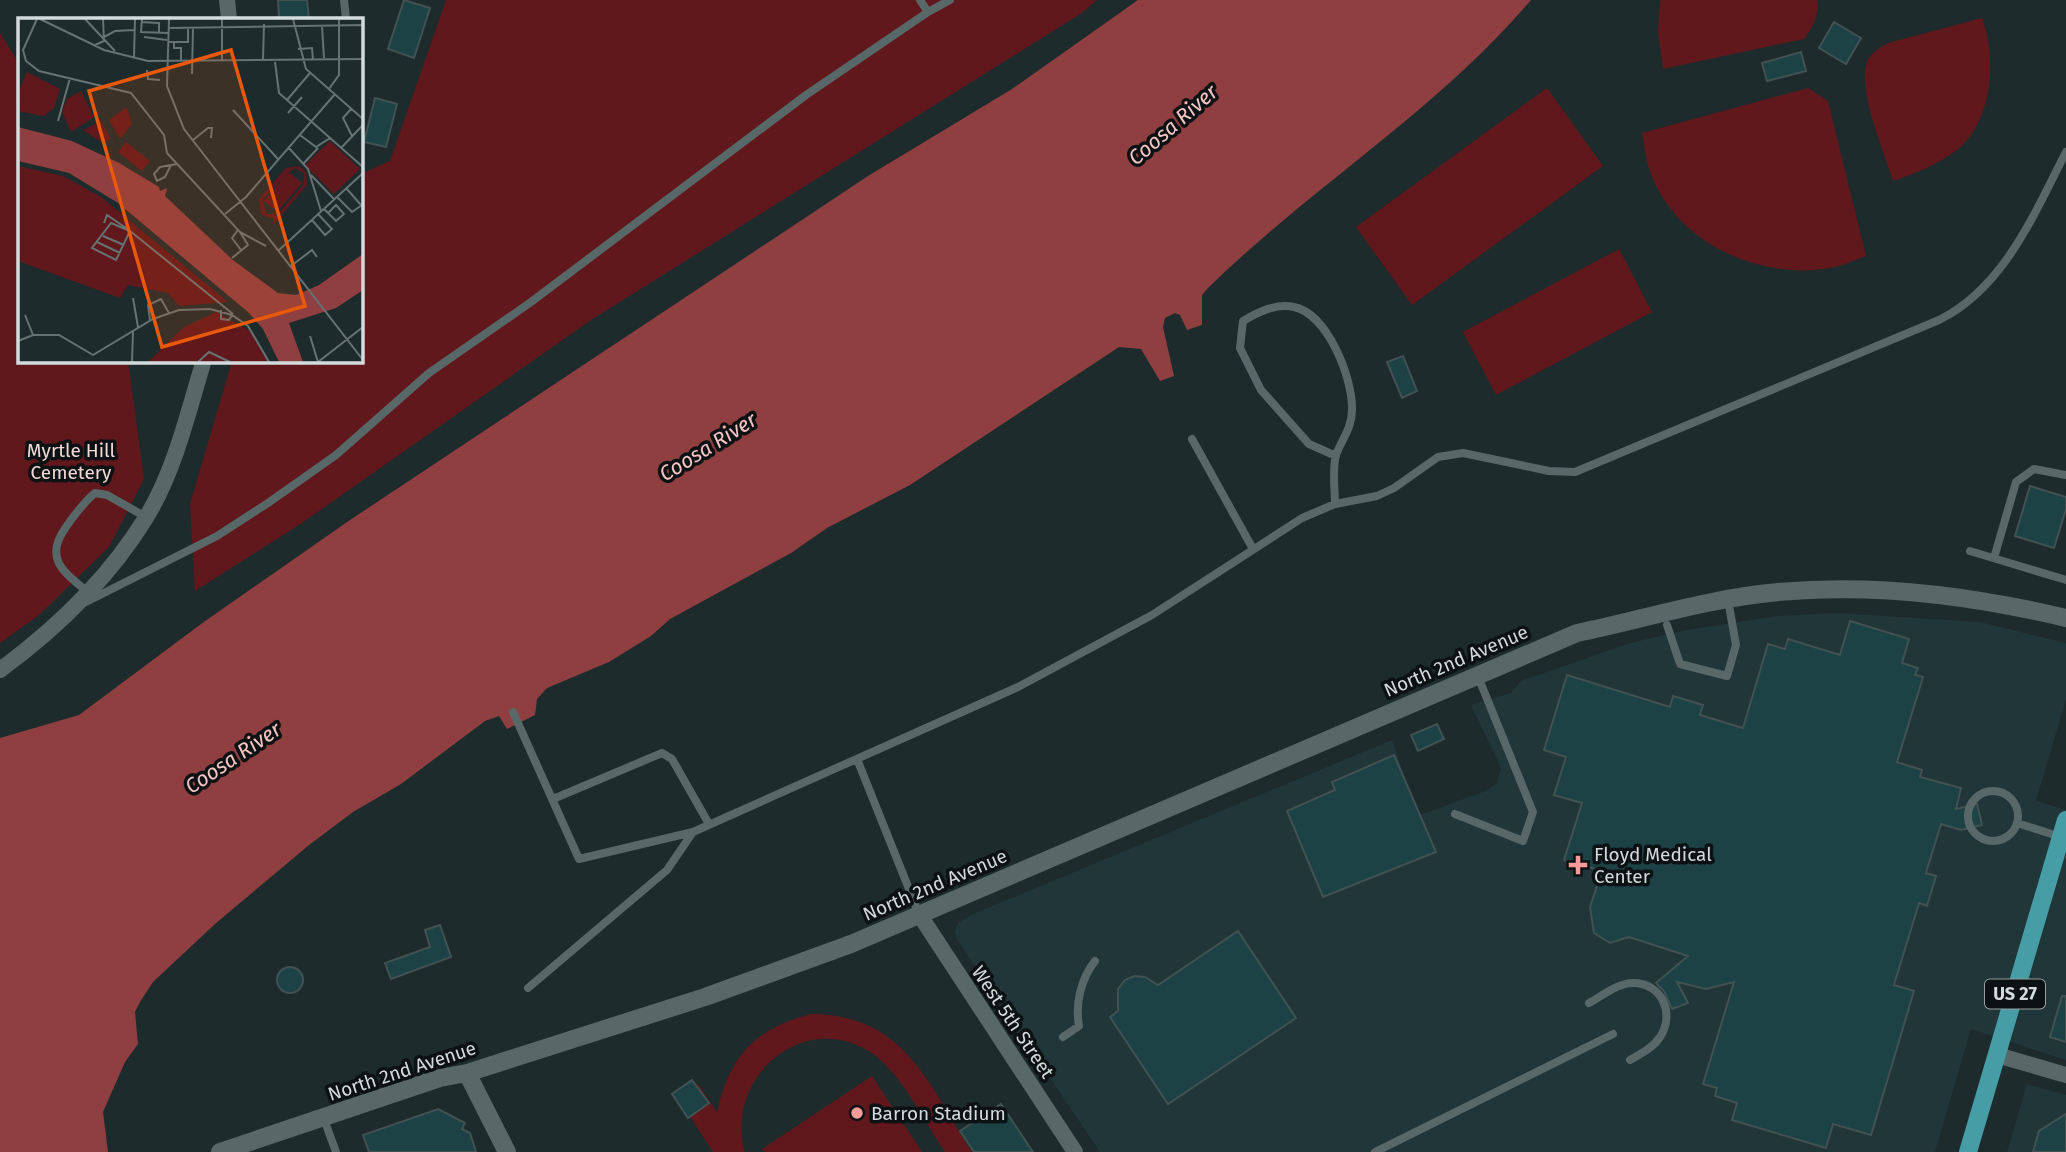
<svg xmlns="http://www.w3.org/2000/svg" width="2066" height="1152" font-family="'Fira Sans',sans-serif">
	<style>
		.built { fill: #213639 }
		.green { fill: #61181c }
		.water { fill: #8f3f40 }
		.building { fill: #1c4245; stroke: #425152; stroke-width: 2 }
		.lines { fill: none; stroke-linecap: round; stroke-linejoin: round }
		.lane { stroke: #586869; stroke-width: 8 }
		.street { stroke: #586869; stroke-width: 16 }
		.secondary { stroke: #586869; stroke-width: 18 }
		.primary { stroke: #469da6; stroke-width: 18 }
		.poi-dot { fill: #f59b99; stroke: #0c1213; stroke-width: 2.5 }
		.labels { text-anchor: middle; dominant-baseline: central; stroke-width: 7; stroke-linejoin: round; paint-order: stroke }
		.shield { fill: #0c1213; stroke: #979fa0; stroke-width: 2 }
		.shield-label { font-size: 18px; font-weight: bold; fill: #d3dcdd }
		.park-label { font-size: 19px; fill: #f2d9d8; stroke: #0c1213 }
		.street-label { font-size: 19px; fill: #d3dcdd; stroke: #0c1213 }
		.poi-label { font-size: 19px; fill: #d3dcdd; stroke: #0c1213; text-anchor: start }
		.water-label { font-size: 21px; font-style: italic; fill: #f7c6c4; stroke: #0c1213 }
		.inset-road { fill: none; stroke: #667273; stroke-width: 2 }
		.view { fill: #e8590c; fill-opacity: 0.15; stroke: #e8590c; stroke-width: 3.5 }
		.inset-edge { fill: none; stroke: #d3dcdd; stroke-width: 3.5 }
	</style>
	<rect width="100%" height="100%" fill="#1d2b2c"/>
	<!-- built -->
	<path class="built" d="M1837 613 1980 622 2066 643V699L2036 801 2066 810V1060L1971 1029 1935 1152H1100L958 941 954 931 959 922 973 914 1392 740 1418 816 1485 791 1497 783 1501 768 1471 705 1511 693 1521 681 1630 643 1687 630 1777 616Z
		M2027 1084 2066 1095V1152H2007Z"/>
	<!-- green -->
	<path class="green" d="M446 0H1097L1082 13 591 320 302 523 195 591 190 504 232 361 360 360 361 174 390 161Z
		M1660 0H1817C1820 14 1812 28 1804 39L1663 69 1658 32Z
		M1982 18C1997 58 1993 121 1957 150 1937 165 1916 173 1893 181 1884 152 1859 94 1866 65 1869 54 1879 48 1888 43Z
		M0 33 19 63V360L128 361 144 479 109 547 39 615 0 643Z
		M1547 88 1603 166 1412 305 1356 227Z
		M1808 88 1828 101 1866 256C1855 260 1842 266 1830 268 1757 281 1670 240 1648 165 1645 155 1644 143 1642 133Z
		M1619 249 1652 312 1496 395 1463 332Z
		M811 1014C905 1015 927 1082 972 1152H945C924 1121 899 1068 867 1050 799 1011 724 1081 745 1152H713L678 1098 698 1084 717 1112C730 1055 755 1029 811 1014Z
		M872 1076 922 1152H765L762 1149Z"/>
	<!-- water -->
	<path class="water" d="M1138 0H1531C1437 111 1311 187 1208 288L1202 295V325L1187 330 1180 315 1175 313 1165 318 1163 327 1174 376 1160 381 1141 349 1119 347 910 485 827 528 791 553 670 619 651 636 609 662 547 688 537 699 535 715 507 729 499 716 485 721 401 784 353 812 309 845 215 924 153 982 140 1002 135 1012 138 1044 125 1062 103 1112 108 1152H0V738L79 715 201 624 350 520 868 176 1012 89Z"/>
	<!-- building -->
	<path class="building" d="M278 0H307L309 19H279Z
		M404 0 430 8 414 58 388 49Z
		M1834 22 1861 38 1846 64 1819 48Z
		M1801 52 1806 71 1767 81 1762 63Z
		M375 98 397 104 386 147 364 142Z
		M1403 356 1417 391 1402 398 1387 362Z
		M2030 486 2066 497V509L2054 548 2015 536Z
		M1850 621 1909 639 1902 663 1918 668 1915 675 1923 677 1897 762 1922 770 1920 777 1961 788 1956 809 1977 804 1982 825 1961 830 1941 824 1926 873 1936 876 1927 906 1919 903 1894 985 1914 991 1871 1135 1833 1124 1826 1148 1732 1120 1737 1103 1715 1096 1717 1088 1703 1084 1734 982 1706 989 1677 982 1688 1003 1672 1009 1664 991 1656 983 1688 956 1629 937 1610 943 1594 933 1590 907 1602 871 1564 860 1582 803 1554 795 1566 757 1544 750 1567 675 1670 707 1673 696 1703 705 1700 715 1743 728 1768 644 1785 649 1788 639 1840 655Z
		M1437 724 1444 739 1418 751 1411 735Z
		M1394 755 1436 852 1323 897 1287 811 1335 790 1332 782Z
		M440 925 451 957 391 979 385 963 430 947 425 930Z
		M1238 931 1296 1018 1168 1104 1110 1017 1118 1011V989L1125 980 1134 976 1145 977 1158 985Z
		M277 980a13 13 0 1 1 26 0a13 13 0 1 1-26 0Z
		M2062 996H2066V1042L2050 1037Z
		M692 1080 709 1103 688 1118 672 1094Z
		M1001 1104 1033 1152H974L960 1131Z
		M438 1109 465 1123 462 1129 470 1133 476 1152H369L363 1135Z
		M2066 1114V1152H2033L2039 1131Z"/>
	<g class="lines">
		<!-- lane -->
		<path class="lane" d="M344 0 346 19
			M920 0 928 12 950 0
			M1192 439 1253 549
			M1335 504C1335 490 1332 469 1336 455 1342 439 1352 428 1352 410 1353 379 1328 314 1294 307 1276 303 1258 312 1243 321L1240 348 1261 390 1309 444 1336 456
			M1970 551 2066 580
			M1994 558 2016 482 2034 469 2066 475
			M89 593C64 572 43 559 66 527 75 514 83 503 95 493L107 495 146 517
			M86 602 217 536 268 503 336 455 429 373 531 302 806 95 928 12
			M1667 625 1680 664 1727 676 1736 645 1728 600
			M513 712 579 859 693 832 1018 687 1152 615 1302 518 1335 504 1377 496 1394 488 1438 457 1463 453 1549 471 1575 472 1939 320C2004 288 2034 214 2066 152
			M857 759 919 914
			M1968 816a25 25 0 1 1 50 0a25 25 0 1 1-50 0Z
			M553 799 662 753 672 759 709 824
			M1455 814 1523 841 1533 812 1477 674
			M2017 823 2061 837
			M528 988 667 870 693 832
			M1589 1003C1602 996 1618 983 1633 983 1663 983 1675 1015 1660 1037 1653 1048 1640 1054 1630 1060
			M1063 1037 1079 1026C1075 1003 1081 979 1095 961
			M324 1119 336 1152
			M1375 1152 1613 1034"/>
		<!-- street -->
		<path class="street" d="M227 0 229 19
			M0 670C57 628 110 577 147 516 175 470 188 412 204 360
			M919 914 1075 1152
			M1997 1055 2066 1075"/>
		<!-- secondary -->
		<path class="secondary" d="M467 1073 507 1152
			M220 1152 440 1078 467 1073 705 997 851 944 1577 633C1621 624 1663 612 1707 603 1826 577 1949 590 2066 618"/>
		<!-- primary -->
		<path class="primary" d="M1968 1152 2066 820"/>
	</g>
	<!-- markers -->
	<g class="poi-dot">
		<path d="M1574.5 854.5h7v7h7v7h-7v7h-7v-7h-7v-7h7z"/>
		<circle cx="857" cy="1113" r="7"/>
	</g>
	<g class="labels">
		<!-- shield labels -->
		<rect class="shield" x="1985" y="979.5" width="60" height="29" rx="5"/>
		<g class="shield-label">
			<text x="2015" y="994">US 27</text>
		</g>
		<!-- park labels -->
		<g class="park-label">
			<text x="71" y="450">Myrtle Hill<tspan x="71" dy="22">Cemetery</tspan></text>
		</g>
		<!-- street labels -->
		<g class="street-label">
			<text transform="translate(1456 661) rotate(-23)">North 2nd Avenue</text>
			<text transform="translate(935 885) rotate(-23)">North 2nd Avenue</text>
			<text transform="translate(1013 1022) rotate(56)">West 5th Street</text>
			<text transform="translate(402 1071) rotate(-18)">North 2nd Avenue</text>
		</g>
		<!-- poi labels -->
		<g class="poi-label">
			<text x="1594" y="854">Floyd Medical<tspan x="1594" dy="22">Center</tspan></text>
			<text x="871" y="1113">Barron Stadium</text>
		</g>
		<!-- water labels -->
		<g class="water-label">
			<text transform="translate(1173 125) rotate(-41)">Coosa River</text>
			<text transform="translate(708 447) rotate(-32)">Coosa River</text>
			<text transform="translate(233 758) rotate(-34)">Coosa River</text>
		</g>
	</g>
	<!-- overview -->
	<g transform="translate(18 18)">
		<rect width="345" height="345" fill="#1d2b2c"/>
		<path d="M9 54 42 71 36 90 26 98 0 93V75ZM63 73 76 99 53 114 44 94 49 81ZM109 89 114 106 102 121 91 102ZM83 103 93 121 83 124 65 112ZM312 123 342 151 316 176 287 147ZM108 124 132 143 124 153 100 134ZM0 148 45 158 83 179 210 284 161 288 150 275 110 267 102 280 0 243ZM281 148 288 154 289 167 256 206 255 201 243 196 241 181 268 150ZM276 150 286 155V166L260 196H248L245 181ZM271 154 284 165 259 194 246 183ZM198 294 232 313 250 344H130L166 309Z" fill="#61181c" fill-rule="evenodd"/>
		<path d="M0 109 54 123 101 145 141 169 142 173 149 170 147 178 216 243 260 275 278 277 301 267 345 236V272L318 290 271 305 285 344H261L245 311 230 294 100 185 51 155 0 143Z" fill="#8f3f40"/>
		<path class="inset-road" d="M19 1 5 32 8 43 21 53 113 75 146 117 149 135 222 214 230 227 214 240M22 1 86 32 130 43 345 41M67 1 97 33M124 1 123 14 150 15M151 1 149 68 166 111 345 342M275 1 288 51 345 101M123 4 141 5V15M304 8 306 40M151 10 345 7V14M86 19 97 13 116 12M126 19 149 22M151 24H170V10M156 24V30H163V42M77 27 86 23 85 1M280 31 294 30 295 42M116 39 117 1M204 42V1M245 42 246 6M257 44 261 75 345 149M129 52 130 61 142 62M174 56 175 10M311 71 321 57V1M269 82 292 55M333 91 325 100 334 118M215 92 260 141M270 95 284 79M40 103 52 60M282 117 298 129 312 120M175 122 190 110H194L193 120M271 130 290 151 303 193M323 130 345 107M285 146 300 130M153 147 147 159 139 163 136 156 142 149 159 146M293 157 316 181M328 170 343 187M319 179 334 194 344 187M306 191 318 203 326 196 318 187 310 195M207 196 228 179 317 76M294 202 307 217 314 211 300 196M86 205 89 197 108 210M93 205 112 213 98 242 74 230ZM220 212 214 220 223 232M112 213 215 296M222 214 248 228M85 218 106 227M79 224 102 235M260 233 345 155M273 248 294 232 299 239M115 280 120 309M203 292V301L211 302 214 297M7 297 15 317M132 302 130 287 143 281 151 295M292 318 300 344M0 323 15 317H41L75 337M75 337 135 301 161 292 192 291 214 297 230 308 251 344M114 344 115 314M180 344 191 334 212 344M300 344 345 309"/>
		<path class="view" d="M213 32 287 288 144 329 71 73Z"/>
		<rect width="345" height="345" class="inset-edge"/>
	</g>
</svg>
